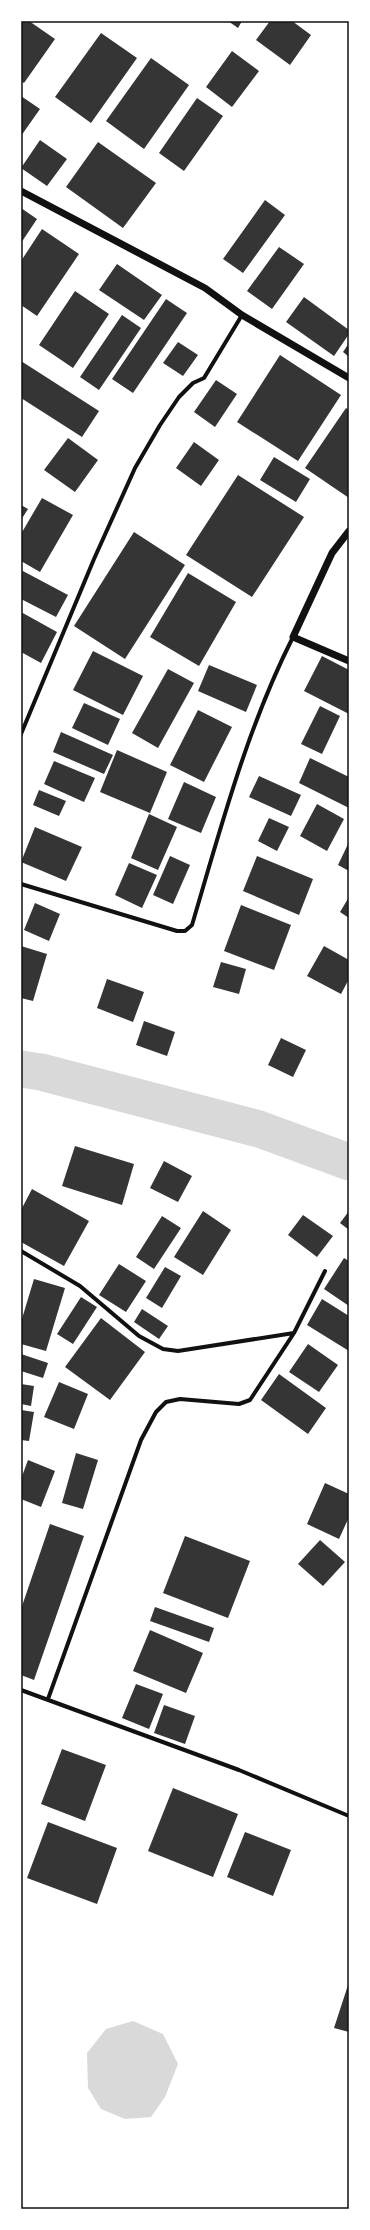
<svg xmlns="http://www.w3.org/2000/svg" width="370" height="2230" font-family="Figtree,sans-serif">
	<style>
		.water { fill: #d9d9d9 }
		.lines { fill: none; stroke-linecap: round; stroke-linejoin: round }
		.canal { stroke: #d9d9d9; stroke-width: 37 }
		.building { fill: #353535 }
		.minor { stroke: #111; stroke-width: 4 }
		.tertiary { stroke: #111; stroke-width: 7 }
		.neatline { fill: none; stroke: #111; stroke-width: 1.5 }
	</style>
	<rect width="100%" height="100%" fill="#fff"/>
	<!-- water -->
	<path class="water" d="M133 2021 163 2034 178 2064 165 2097 151 2117 125 2119 101 2109 88 2088 87 2053 106 2029Z"/>
	<g class="lines">
		<!-- canal -->
		<path class="canal" d="M21 1069 41 1072 259 1129 349 1162"/>
	</g>
	<!-- building -->
	<path class="building" d="M21 21H29L55 39 24 83 21 81Z
		M228 21H242L238 28Z
		M270 21H292L311 35 290 65 256 40Z
		M101 33 137 58 91 123 55 97Z
		M232 51 259 71 232 107 206 87Z
		M151 58 189 85 144 149 106 121Z
		M21 96 40 109 21 136Z
		M197 98 223 116 184 171 159 153Z
		M40 140 67 159 47 186 21 168Z
		M98 142 156 183 123 228 66 187Z
		M265 200 285 215 243 273 223 259Z
		M21 208 37 219 21 243Z
		M42 229 79 254 37 316 21 305V261Z
		M279 247 304 264 272 309 247 291Z
		M117 264 162 295 144 320 99 290Z
		M75 291 109 314 73 368 39 345Z
		M304 297 349 330V334L334 356 286 322Z
		M166 299 187 313 133 393 112 379Z
		M122 315 141 328 99 390 80 377Z
		M178 342 198 355 183 376 163 363Z
		M349 343V357L343 352Z
		M280 355 341 395 298 461 237 422Z
		M21 361 99 411 82 437 21 398Z
		M216 380 237 394 215 427 194 412Z
		M346 408 349 410V498L305 468Z
		M68 438 98 460 75 492 44 470Z
		M194 442 219 460 201 486 176 468Z
		M274 457 310 479 296 502 260 480Z
		M238 475 304 517 252 597 186 555Z
		M42 498 73 515 40 572 21 561V534Z
		M21 505 28 509 21 520Z
		M134 532 185 565 125 659 74 626Z
		M21 570 68 595 56 617 21 599Z
		M188 573 236 602 199 666 150 637Z
		M21 612 57 632 41 663 21 652Z
		M93 651 143 676 123 715 73 690Z
		M322 656 349 670V714L304 691Z
		M209 665 257 685 246 712 198 691Z
		M168 669 194 683 158 748 132 733Z
		M84 703 120 719 108 745 72 728Z
		M320 706 340 716 322 754 301 744Z
		M198 710 232 727 204 782 170 765Z
		M61 732 113 755 104 774 53 752Z
		M117 750 167 772 150 813 100 792Z
		M310 758 349 777V808L299 783Z
		M54 761 95 778 84 802 44 784Z
		M259 776 301 795 291 816 249 797Z
		M184 782 216 797 201 833 168 819Z
		M39 790 66 801 59 816 33 805Z
		M317 804 344 819 327 851 300 836Z
		M149 814 177 827 158 870 131 858Z
		M269 818 289 827 277 851 258 841Z
		M35 827 82 847 66 881 21 862Z
		M349 842V871L338 865Z
		M170 856 190 865 173 904 153 895Z
		M257 856 313 879 299 915 243 891Z
		M129 863 157 875 142 908 115 895Z
		M349 897V918L340 912Z
		M35 903 60 914 49 941 24 930Z
		M241 905 291 925 274 970 224 951Z
		M21 946 47 954 33 1001 21 998Z
		M324 946 349 960V979L341 994 307 976Z
		M221 962 246 969 239 994 213 987Z
		M107 979 144 992 133 1022 97 1008Z
		M144 1021 175 1032 167 1056 136 1045Z
		M281 1038 306 1050 293 1077 268 1065Z
		M75 1146 134 1164 122 1205 62 1186Z
		M164 1161 192 1176 178 1202 150 1188Z
		M32 1189 89 1221 64 1266 21 1242V1210Z
		M203 1211 231 1230 203 1275 174 1257Z
		M349 1211V1230L340 1223Z
		M303 1215 333 1236 317 1257 288 1235Z
		M162 1216 181 1228 154 1269 136 1257Z
		M344 1258 349 1261V1306L324 1289Z
		M119 1264 146 1281 126 1312 99 1295Z
		M165 1267 181 1276 162 1308 146 1298Z
		M34 1279 65 1288 46 1351 21 1344V1322Z
		M81 1297 97 1307 73 1344 57 1334Z
		M322 1299 349 1316V1351L307 1325Z
		M142 1309 168 1326 159 1339 134 1322Z
		M101 1318 145 1352 110 1400 65 1367Z
		M308 1344 338 1365 319 1392 289 1372Z
		M21 1354 48 1363 43 1378 21 1371Z
		M279 1374 326 1408 308 1434 261 1400Z
		M59 1382 88 1394 74 1429 44 1417Z
		M21 1384 34 1386 31 1406 21 1404Z
		M21 1410 34 1412 29 1441 21 1440Z
		M76 1453 98 1460 83 1509 62 1503Z
		M28 1460 55 1471 41 1507 21 1499V1479Z
		M325 1483 349 1494V1517L339 1539 307 1524Z
		M50 1524 84 1536 34 1680 21 1675V1609Z
		M185 1536 250 1561 228 1618 163 1593Z
		M320 1540 345 1562 323 1586 298 1564Z
		M155 1607 214 1628 209 1642 150 1621Z
		M150 1630 203 1653 186 1693 133 1671Z
		M136 1684 163 1694 149 1729 122 1718Z
		M164 1705 195 1716 185 1744 154 1733Z
		M62 1749 106 1765 85 1821 41 1804Z
		M173 1788 238 1814 213 1877 148 1851Z
		M48 1822 117 1848 97 1904 27 1878Z
		M245 1832 291 1850 273 1896 227 1877Z
		M349 1982V2032L334 2028Z"/>
	<g class="lines">
		<!-- minor -->
		<path class="minor" d="M21 734 94 559 135 468 160 425 179 397 193 383 204 378 242 315
			M21 884 177 931H185L192 925C221 827 247 728 293 637
			M21 1251 80 1286 139 1336 163 1349 178 1351 294 1333 325 1271
			M21 1690 239 1770 349 1816
			M48 1699 141 1440 156 1412 166 1402 180 1399 239 1404 250 1400 294 1333"/>
		<!-- tertiary -->
		<path class="tertiary" d="M21 191 205 288 242 315 349 378
			M349 531 332 553 293 637 349 661"/>
	</g>
	<!-- border -->
	<rect width="370" height="2230" fill="none" stroke="#ffffff" stroke-width="44"/>
	<rect x="22" y="22" width="326" height="2186" class="neatline"/>
</svg>
